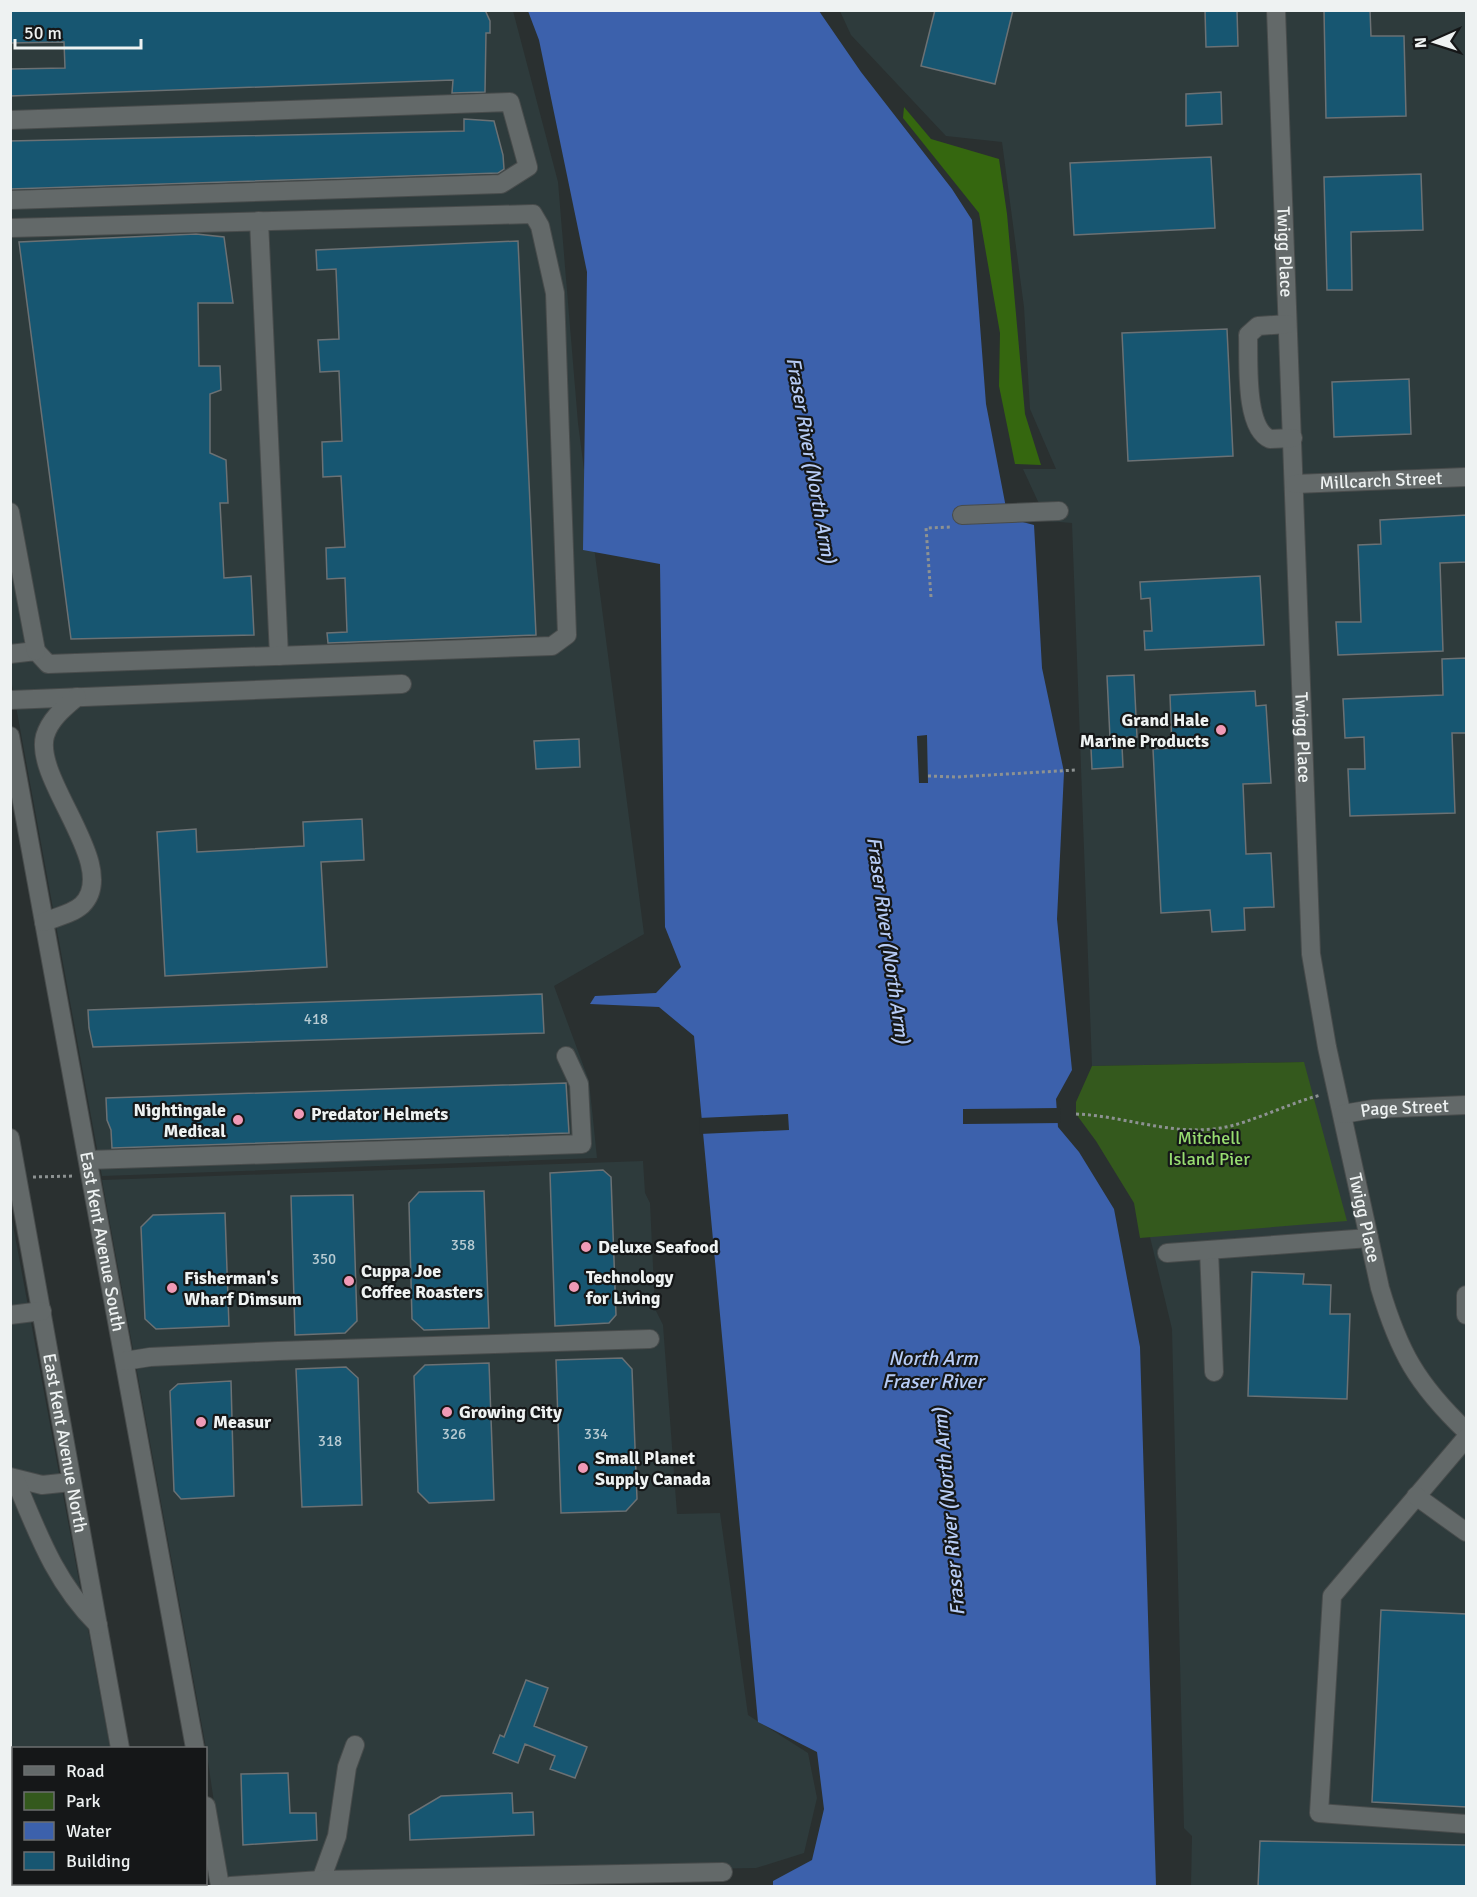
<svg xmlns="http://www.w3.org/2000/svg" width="1477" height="1897" font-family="Signika,sans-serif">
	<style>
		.built { fill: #2e3b3c }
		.green { fill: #34591d }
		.forest { fill: #35670f }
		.water { fill: #3c61ac }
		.pier { fill: #2a3030 }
		.building { fill: #175671; stroke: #6b7174; stroke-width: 1.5 }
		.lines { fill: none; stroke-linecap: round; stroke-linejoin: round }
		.minor-casing { stroke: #484c4c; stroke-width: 20 }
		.path { stroke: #8d9292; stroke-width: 3; stroke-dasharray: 3 3; stroke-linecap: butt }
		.minor { stroke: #636969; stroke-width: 18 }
		.poi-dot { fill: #f09ab6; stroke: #151718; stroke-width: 2 }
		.labels { text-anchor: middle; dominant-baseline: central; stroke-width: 4.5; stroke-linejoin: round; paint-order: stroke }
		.number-label { font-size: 15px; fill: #b8cbd2 }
		.street-label { font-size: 18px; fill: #eef2f2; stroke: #151718 }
		.poi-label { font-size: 18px; font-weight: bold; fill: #eef2f2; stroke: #151718; text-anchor: start }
		.park-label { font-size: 18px; fill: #98dd71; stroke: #151718 }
		.water-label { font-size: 20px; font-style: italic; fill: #b7ccf6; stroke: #151718 }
	</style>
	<rect width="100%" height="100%" fill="#2a3030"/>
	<!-- built -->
	<path class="built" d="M10 11H513L558 182 578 423 644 934 554 986 589 1081 597 1158 102 1176 11 679Z
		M840 11H1466V1886H1191L1192 1836 1184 1828 1172 1329 1150 1237 1304 1062 1092 1066 1072 523 1047 521 1023 469H1056L1030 409 1024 307 1002 142 946 136 851 35Z
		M643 1161 645 1193 650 1203 655 1309 663 1325 677 1514 720 1513 748 1715 808 1753 817 1798 804 1853 756 1868 225 1877 206 1748 102 1180Z
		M10 1209 110 1748H14V1883H11Z"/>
	<!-- green -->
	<path class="green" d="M1304 1062 1347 1221 1140 1238 1134 1203 1096 1141 1076 1114V1102L1092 1066Z"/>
	<!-- forest -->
	<path class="forest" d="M904 107 931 139 999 159 1007 214 1025 414 1041 465 1015 464 999 386 1000 333 979 213 903 118Z"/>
	<!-- water -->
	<path class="water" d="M528 11H819L861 72 952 189 972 220 986 404 1008 518 1034 525 1042 668 1064 772 1057 919 1072 1070 1056 1099 1058 1127 1079 1152 1114 1209 1140 1347 1156 1886H773V1881L812 1860 824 1809 817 1752 758 1722 694 1036 659 1007 590 1004 595 996 656 993 681 967 665 927 660 564 583 550 587 272 539 40Z"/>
	<!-- pier -->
	<path class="pier" d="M927 735 928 783H919L917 736Z
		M1060 1108 1061 1123 963 1124V1109Z
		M788 1114 789 1130 700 1134 699 1118Z"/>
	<!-- building -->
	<path class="building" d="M10 10H485L490 21V33H486L485 92 452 93 453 80 10 96V69L65 68 64 42 10 43Z
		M935 10H1013L995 84 921 66Z
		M1205 10H1237L1238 46 1206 47Z
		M1324 10H1370L1371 36H1404L1406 116 1326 118Z
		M1221 92 1222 124 1186 126V94Z
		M464 119 494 121 503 155 504 169 498 173 10 189V141L464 131Z
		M1211 157 1215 228 1074 235 1070 163Z
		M1421 174 1423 230 1351 232 1352 290H1327L1324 177Z
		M196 234 224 237 233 303H198L199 366H220L221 390 210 394V453L226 460 228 503H220L224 578 251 576 254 635 71 639 19 242Z
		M518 241 536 635 328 643 327 633 347 632 345 578 327 579 326 548 345 547 341 476 323 477 322 442 342 441 339 371 320 372 318 340 339 339 336 269 317 270 316 250Z
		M1227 329 1233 456 1128 461 1122 333Z
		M1409 379 1411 434 1334 437 1332 382Z
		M1467 515V562L1440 563 1443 651 1338 655 1336 622H1361L1358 545 1381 544 1380 520Z
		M1260 576 1264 645 1145 650 1144 631H1152L1150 598 1141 599 1140 582Z
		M1467 658V733H1452L1455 813 1350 816 1348 769H1365L1364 737 1345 738 1343 699 1443 695 1442 659Z
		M1134 675 1137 737 1110 738 1107 676Z
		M1255 691 1256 706 1266 705 1271 783 1243 784 1246 854 1271 853 1274 907 1244 908 1245 930 1212 932 1210 910 1161 913 1153 749 1172 748 1170 695Z
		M579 739 580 767 536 769 534 741Z
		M1122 746 1123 767 1092 769 1091 748Z
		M362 819 364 860 321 862 327 967 165 976 157 832 196 829 197 852 304 846 303 822Z
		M542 994 544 1033 93 1047 89 1028 88 1010Z
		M566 1083 569 1133 112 1148 111 1130 107 1120 106 1098Z
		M603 1170 611 1177 616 1315 609 1323 555 1326 550 1173Z
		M484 1191 489 1328 424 1330 412 1319 409 1203 419 1192Z
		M353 1195 357 1321 345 1333 295 1335 291 1196Z
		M225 1213 229 1326 156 1329 145 1319 141 1227 153 1215Z
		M1252 1272 1304 1274 1303 1284 1331 1285 1330 1314H1350L1347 1399 1248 1396Z
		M622 1358 632 1369 637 1499 626 1511 561 1513 556 1360Z
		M489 1363 494 1500 429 1503 418 1492 414 1376 425 1365Z
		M346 1367 358 1378 362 1505 302 1507 296 1369Z
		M231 1381 234 1496 181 1499 174 1491 170 1391 178 1384Z
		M1381 1610 1467 1614V1807L1372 1802Z
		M526 1680 548 1688 534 1726 587 1747 575 1778 550 1769 555 1756 525 1744 518 1763 493 1753 500 1735 504 1737Z
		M288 1773 290 1813H316L317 1840 243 1845 241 1774Z
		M512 1793 513 1813 533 1812 534 1835 410 1840 409 1815 441 1796Z
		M1260 1841 1467 1845V1887H1258Z"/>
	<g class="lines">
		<!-- minor casing -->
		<g class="minor-casing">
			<g id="minor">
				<path id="s1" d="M1276 10 1311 954 1327 1047 1380 1288C1399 1352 1417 1384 1466 1431"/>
				<path d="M10 120 510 102 528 167 501 184 10 200"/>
				<path d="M259 221 279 656"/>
				<path d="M10 228 533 214 540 226 555 293 567 635 552 646 48 664 36 651 10 654"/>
				<path d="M1287 324 1258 326 1248 335C1249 360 1244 428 1270 439L1293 438"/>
				<path id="s2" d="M1295 484 1466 477"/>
				<path d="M10 512 36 651"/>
				<path d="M962 515 1059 511"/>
				<path d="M10 700 402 684"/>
				<path id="s3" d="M10 736 195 1748"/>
				<path d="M44 922C56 917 72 914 82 905 121 867 33 780 45 736 50 719 64 708 77 697"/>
				<path id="s4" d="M1343 1114 1373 1109 1466 1105"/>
				<path id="s5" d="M10 1138 120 1748"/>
				<path d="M88 1160 582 1144 579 1084 566 1056"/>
				<path d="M1209 1250 1214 1372"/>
				<path d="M1167 1253 1369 1238"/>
				<path d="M1466 1295V1315"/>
				<path d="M10 1315 42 1311"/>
				<path d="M125 1361 150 1357 278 1351 650 1339"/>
				<path d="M1466 1438 1332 1596 1319 1813 1466 1824"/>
				<path d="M10 1477 42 1485 71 1482"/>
				<path d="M15 1479C38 1534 55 1582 98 1625"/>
				<path d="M1416 1496 1466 1532"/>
				<path d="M206 1806 220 1886"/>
				<path d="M321 1880 337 1836 347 1767 355 1745"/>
				<path d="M144 1884 145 1886"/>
				<path d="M230 1886 321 1880 723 1872"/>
			</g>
		</g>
		<!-- path -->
		<path class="path" d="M931 597 926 528 951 527
			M928 776 956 777 1076 770
			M1076 1114C1125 1116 1171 1136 1221 1128 1251 1123 1289 1103 1321 1095
			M33 1177 75 1176"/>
		<!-- minor -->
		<use href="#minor" class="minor"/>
	</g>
	<!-- markers -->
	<g class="poi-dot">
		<circle cx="1221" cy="730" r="6"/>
		<circle cx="299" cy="1114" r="6"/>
		<circle cx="238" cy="1120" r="6"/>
		<circle cx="586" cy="1247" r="6"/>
		<circle cx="349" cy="1281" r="6"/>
		<circle cx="574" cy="1287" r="6"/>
		<circle cx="172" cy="1288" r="6"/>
		<circle cx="447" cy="1412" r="6"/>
		<circle cx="201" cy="1422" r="6"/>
		<circle cx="583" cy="1468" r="6"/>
	</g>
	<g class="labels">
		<!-- number labels -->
		<g class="number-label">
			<text x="316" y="1019">418</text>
			<text x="463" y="1245">358</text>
			<text x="324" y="1259">350</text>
			<text x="454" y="1434">326</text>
			<text x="596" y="1434">334</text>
			<text x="330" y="1441">318</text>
		</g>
		<!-- street labels -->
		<g class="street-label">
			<text stroke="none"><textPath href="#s1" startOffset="242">Twigg Place</textPath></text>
			<text stroke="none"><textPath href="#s2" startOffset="86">Millcarch Street</textPath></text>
			<text stroke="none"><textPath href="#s1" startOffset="728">Twigg Place</textPath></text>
			<text stroke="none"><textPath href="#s4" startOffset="62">Page Street</textPath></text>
			<text stroke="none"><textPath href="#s1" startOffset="1214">Twigg Place</textPath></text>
			<text stroke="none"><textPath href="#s3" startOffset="514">East Kent Avenue South</textPath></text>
			<text stroke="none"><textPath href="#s5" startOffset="310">East Kent Avenue North</textPath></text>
		</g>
		<!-- poi labels -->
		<g class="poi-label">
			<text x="1209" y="720" text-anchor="end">Grand Hale<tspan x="1209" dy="21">Marine Products</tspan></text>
			<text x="226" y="1110" text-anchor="end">Nightingale<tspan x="226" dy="21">Medical</tspan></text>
			<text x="311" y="1114">Predator Helmets</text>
			<text x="598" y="1247">Deluxe Seafood</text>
			<text x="361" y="1271">Cuppa Joe<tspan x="361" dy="21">Coffee Roasters</tspan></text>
			<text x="586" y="1277">Technology<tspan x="586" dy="21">for Living</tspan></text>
			<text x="184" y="1278">Fisherman's<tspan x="184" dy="21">Wharf Dimsum</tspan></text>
			<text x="459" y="1412">Growing City</text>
			<text x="213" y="1422">Measur</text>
			<text x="595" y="1458">Small Planet<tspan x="595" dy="21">Supply Canada</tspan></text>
		</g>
		<!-- park labels -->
		<g class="park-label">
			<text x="1209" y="1138">Mitchell<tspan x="1209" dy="21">Island Pier</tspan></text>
		</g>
		<!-- water labels -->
		<g class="water-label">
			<text transform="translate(811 460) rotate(80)">Fraser River (North Arm)</text>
			<text transform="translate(888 940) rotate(82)">Fraser River (North Arm)</text>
			<text x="933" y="1358">North Arm<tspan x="933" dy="23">Fraser River</tspan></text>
			<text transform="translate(949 1512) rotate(-95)">Fraser River (North Arm)</text>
		</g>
	</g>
	<!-- border -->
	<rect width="1477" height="1897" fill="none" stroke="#eef2f2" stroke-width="24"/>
	<!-- legend -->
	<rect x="12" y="1747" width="195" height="138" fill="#151718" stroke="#6c6f6f" stroke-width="1.5"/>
	<rect x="24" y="1766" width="30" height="9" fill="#636969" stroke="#6c6f6f" stroke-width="1.5"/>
	<text x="66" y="1777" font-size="18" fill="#eef2f2">Road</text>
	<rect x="24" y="1792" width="30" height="18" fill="#34591d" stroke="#6c6f6f" stroke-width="1.5"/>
	<text x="66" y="1807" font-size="18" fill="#eef2f2">Park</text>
	<rect x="24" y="1822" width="30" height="18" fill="#3c61ac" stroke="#6c6f6f" stroke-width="1.5"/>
	<text x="66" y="1837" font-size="18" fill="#eef2f2">Water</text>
	<rect x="24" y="1852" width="30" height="18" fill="#175671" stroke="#6c6f6f" stroke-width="1.5"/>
	<text x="66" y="1867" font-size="18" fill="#eef2f2">Building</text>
	<!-- north arrow -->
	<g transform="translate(1435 42) rotate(267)" stroke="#151718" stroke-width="4.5" paint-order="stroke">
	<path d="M0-4.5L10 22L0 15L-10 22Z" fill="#eef2f2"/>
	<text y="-9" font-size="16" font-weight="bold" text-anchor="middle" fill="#eef2f2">N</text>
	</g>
	<!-- scale -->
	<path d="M15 39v9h126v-9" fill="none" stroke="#eef2f2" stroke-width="3"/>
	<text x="24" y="39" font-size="18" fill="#eef2f2" stroke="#151718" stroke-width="4.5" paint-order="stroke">50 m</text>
</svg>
